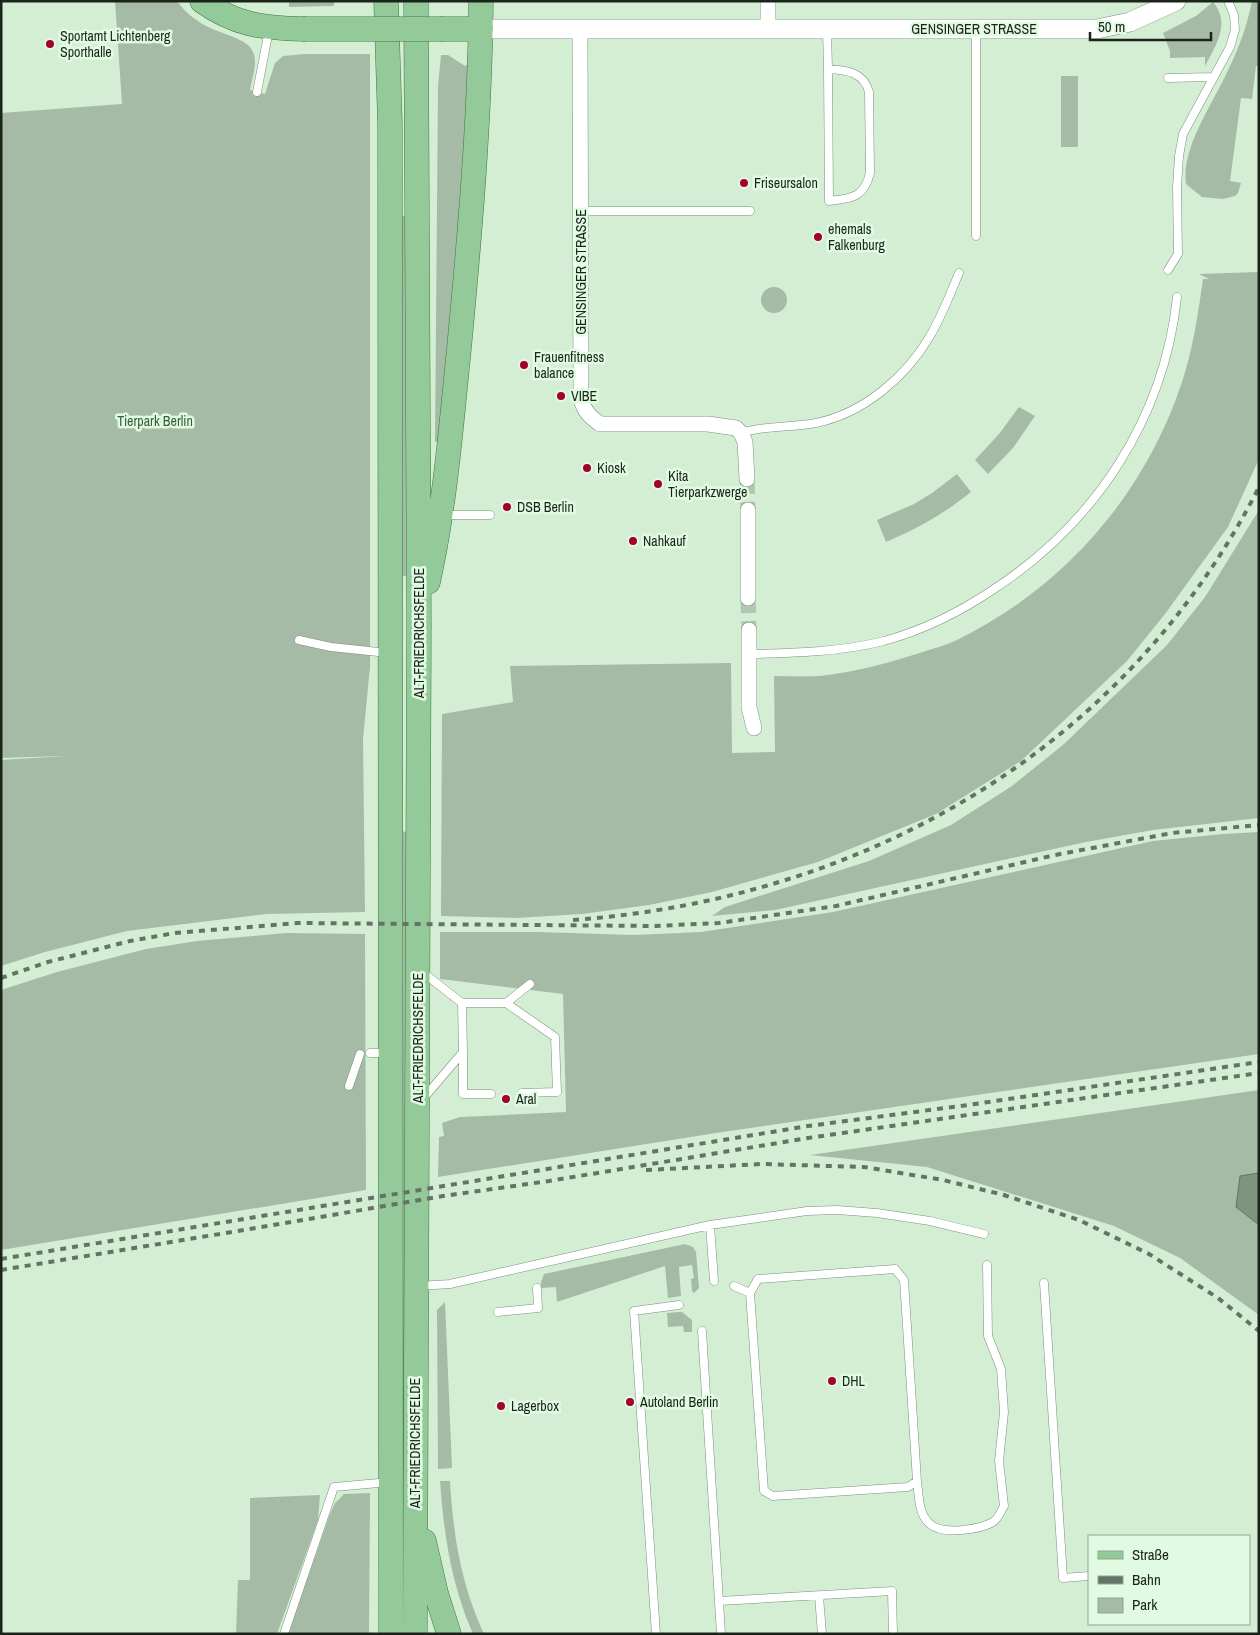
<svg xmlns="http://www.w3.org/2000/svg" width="1260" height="1635" font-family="'Archivo Narrow',sans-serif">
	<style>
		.green { fill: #a5bba5 }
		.water { fill: #7c957d; stroke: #5f7360 }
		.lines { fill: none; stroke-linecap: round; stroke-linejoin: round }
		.minor-tunnel { stroke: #afc6af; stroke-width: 15; stroke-dasharray: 15 8; stroke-linecap: butt }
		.service-casing { stroke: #79917a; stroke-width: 9 }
		.minor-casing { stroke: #79917a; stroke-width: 16 }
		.tertiary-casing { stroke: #79917a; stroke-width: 20 }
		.primary-casing { stroke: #3b7841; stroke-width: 25 }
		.service { stroke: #fff; stroke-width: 8 }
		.minor { stroke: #fff; stroke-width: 15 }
		.tertiary { stroke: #fff; stroke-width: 19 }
		.primary { stroke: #94ca99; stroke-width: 24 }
		.rail { stroke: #647464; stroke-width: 4; stroke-dasharray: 6 6; stroke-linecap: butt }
		.primary-bridge-casing { stroke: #3b7841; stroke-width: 25; stroke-linecap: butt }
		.primary-bridge { stroke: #94ca99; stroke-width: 24 }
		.poi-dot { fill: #a2012b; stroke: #e1fbe2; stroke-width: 2 }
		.labels { text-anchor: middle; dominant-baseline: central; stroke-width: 5; stroke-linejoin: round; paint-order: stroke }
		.street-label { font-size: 14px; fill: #1a241b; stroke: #e1fbe2 }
		.poi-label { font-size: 14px; fill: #1a241b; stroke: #e1fbe2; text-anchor: start }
		.park-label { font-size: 14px; fill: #365e38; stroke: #e1fbe2 }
	</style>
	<rect width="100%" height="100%" fill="#d4eed4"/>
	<!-- green -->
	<path class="green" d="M115 1H177C185 12 195 20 206 26 219 33 249 39 253 52 258 63 252 78 250 90L265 94 275 63 283 56 304 54H370V667L363 739 365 912 267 914 127 931 45 952 1 966V760L65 756 1 758V113L122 104Z
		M289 1H334V6L289 7Z
		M1252 1H1259V66H1256L1252 99 1241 98 1230 181 1241 183 1238 193 1235 196 1223 199 1202 197 1186 184C1181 147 1213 104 1228 70 1239 48 1247 26 1252 1Z
		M1213 2C1231 23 1216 45 1205 66V57L1170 58V51L1163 33 1196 16Z
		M441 55H448L465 66 470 63 469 122 440 442H435L438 86Z
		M1061 76H1078V147H1061Z
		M400 216H406V576H401Z
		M1259 272V459L1228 527 1165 614 1127 661 1021 761 936 814 818 862 712 892 649 905 582 914 516 918 441 916 442 714 513 702 510 666 731 663 732 753 775 752 774 676C789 676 805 677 820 676 856 672 892 662 926 651 935 648 946 645 955 641 1062 589 1144 497 1182 382 1193 349 1198 314 1203 279H1209L1199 274Z
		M761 300a13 13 0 1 1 26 0a13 13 0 1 1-26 0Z
		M1019 407 1035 416 1013 448 988 474 975 460 999 434Z
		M957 474 971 492C942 515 920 527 886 542L877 520 914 504 932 493Z
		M1259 510V818L1153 830 1086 842 775 910 712 916 725 907 869 861 951 825 1012 786 1064 744 1167 645 1205 597Z
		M401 831 406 832 407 1619H401Z
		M1259 832V1054L716 1133 438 1177 439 1137 444 1136 442 1123 460 1117 566 1112 563 994 440 979V932H538L634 935 701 932 833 912 1153 841 1223 834Z
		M286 933 365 934 366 1190 1 1250V990L57 972 146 949 197 941Z
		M1259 1090V1173L1240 1176 1236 1207 1259 1225V1315L1180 1258 1114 1226 927 1167 810 1155Z
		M685 1244 693 1247 696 1252 699 1288 694 1293 692 1291 691 1279 694 1278 692 1265 679 1267 681 1296 668 1298 665 1266 557 1302 556 1287 541 1288V1282L544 1274Z
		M445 1302 452 1468 438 1469 437 1310Z
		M679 1312H682L692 1320V1332H684L683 1326 668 1327 667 1313Z
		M440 1481H450C453 1534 461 1585 484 1634H473C451 1583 444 1536 440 1481Z
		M370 1493 369 1634H288L330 1514 335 1503 344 1494Z
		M320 1495 318 1520 277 1634H236L238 1580H250V1498Z"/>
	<!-- water -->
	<path class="water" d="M1259 1173V1225L1236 1207 1240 1176Z"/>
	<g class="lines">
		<!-- minor-tunnel -->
		<path class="minor-tunnel" d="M747 479 748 510
			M748 598 749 630"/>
		<!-- service casing -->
		<g class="service-casing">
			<path id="service" d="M976 29V236
				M827 30 828 69 829 201C852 198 864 198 870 173L869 92C864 72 846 70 828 69
				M1168 78 1213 77
				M257 92 269 30
				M581 211H750
				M1168 270 1178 254 1177 187 1179 156 1183 134 1230 47 1235 30 1234 15 1228 1
				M741 433C765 425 790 428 816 423 864 413 906 377 930 336 942 316 950 294 959 273
				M442 515H490
				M299 640 331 647 388 653
				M749 654C795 653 840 652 884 641 924 630 960 612 994 589 1095 523 1164 419 1177 297
				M421 971 462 1003 463 1052 422 1100
				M462 1003H506L555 1037 557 1092 522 1093
				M506 1003 530 984
				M463 1052V1094H491
				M370 1053H388
				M349 1086 360 1054
				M710 1225 714 1281
				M1044 1283 1063 1578 1089 1576
				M419 1286 450 1284 710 1225 807 1211 837 1210 877 1213 930 1221 984 1234
				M734 1286 750 1293
				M498 1312 538 1308 537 1288
				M702 1331 721 1634
				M917 1481 908 1487 773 1496 764 1491 750 1293 758 1279 895 1269 904 1280 917 1481C919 1495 918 1514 930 1524 942 1535 979 1530 993 1522 998 1519 1001 1511 1004 1506L999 1461 1004 1412 1001 1369 988 1336 987 1265
				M819 1596 822 1634
				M719 1601 892 1591 893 1634
				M284 1634 334 1487 390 1482
				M656 1634 634 1311 679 1305"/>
		</g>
		<!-- minor casing -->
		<g class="minor-casing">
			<path id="minor" d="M580 29 581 399C584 411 590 417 600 424H708L736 428 741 433 745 442 747 479
				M768 29V1
				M748 510V598
				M749 630V707L754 728"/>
		</g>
		<!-- tertiary casing -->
		<g class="tertiary-casing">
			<path id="tertiary" d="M481 29H1097L1130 22 1176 1"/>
		</g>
		<!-- primary casing -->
		<g class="primary-casing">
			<path id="primary" d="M202 1C236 25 262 28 303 29
				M386 1 390 124 391 1634
				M443 29H481
				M428 582C445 506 451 427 459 349 470 233 480 118 481 1
				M424 1541 436 1593 449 1634
				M415 1634 419 623 416 1"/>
		</g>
		<!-- service -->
		<use href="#service" class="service"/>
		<!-- minor -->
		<use href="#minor" class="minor"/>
		<!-- tertiary -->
		<use href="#tertiary" class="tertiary"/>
		<!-- primary -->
		<use href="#primary" class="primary"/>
		<!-- rail -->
		<path class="rail" d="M573 920C863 899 1125 751 1259 487
			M1 978 48 962 130 941 175 933 298 923 654 926 719 923 836 906 1055 855 1172 833 1259 825
			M646 1170 762 1164 864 1167 943 1180 1004 1195 1079 1220 1149 1254 1218 1298 1259 1331
			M1 1259 808 1126 968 1105 1259 1062
			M1 1270 256 1228 443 1196 549 1181 808 1138 1259 1073"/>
		<!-- primary-bridge casing -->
		<g class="primary-bridge-casing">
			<path id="primary-bridge" d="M303 29H443"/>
		</g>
		<!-- primary-bridge -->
		<use href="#primary-bridge" class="primary-bridge"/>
	</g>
	<!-- markers -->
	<g class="poi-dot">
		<circle cx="50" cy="44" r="5"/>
		<circle cx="744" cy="183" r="5"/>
		<circle cx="818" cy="237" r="5"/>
		<circle cx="524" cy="365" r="5"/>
		<circle cx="561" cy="396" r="5"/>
		<circle cx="587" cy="468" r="5"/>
		<circle cx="658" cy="484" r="5"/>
		<circle cx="507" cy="507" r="5"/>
		<circle cx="633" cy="541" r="5"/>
		<circle cx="506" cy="1099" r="5"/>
		<circle cx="832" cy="1381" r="5"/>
		<circle cx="630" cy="1402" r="5"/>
		<circle cx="501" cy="1406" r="5"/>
	</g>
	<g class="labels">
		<!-- street labels -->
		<g class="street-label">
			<text x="974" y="29">GENSINGER STRASSE</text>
			<text transform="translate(581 272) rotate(-90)">GENSINGER STRASSE</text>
			<text transform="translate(419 633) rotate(-90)">ALT-FRIEDRICHSFELDE</text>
			<text transform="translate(418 1038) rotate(-90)">ALT-FRIEDRICHSFELDE</text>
			<text transform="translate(415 1443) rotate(-90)">ALT-FRIEDRICHSFELDE</text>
		</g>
		<!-- poi labels -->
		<g class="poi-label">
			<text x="60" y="36">Sportamt Lichtenberg<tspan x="60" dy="16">Sporthalle</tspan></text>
			<text x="754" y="183">Friseursalon</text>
			<text x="828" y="229">ehemals<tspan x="828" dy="16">Falkenburg</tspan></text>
			<text x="534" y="357">Frauenfitness<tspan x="534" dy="16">balance</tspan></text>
			<text x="571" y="396">VIBE</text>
			<text x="597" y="468">Kiosk</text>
			<text x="668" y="476">Kita<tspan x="668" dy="16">Tierparkzwerge</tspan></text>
			<text x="517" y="507">DSB Berlin</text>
			<text x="643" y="541">Nahkauf</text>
			<text x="516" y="1099">Aral</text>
			<text x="842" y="1381">DHL</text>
			<text x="640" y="1402">Autoland Berlin</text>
			<text x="511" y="1406">Lagerbox</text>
		</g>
		<!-- park labels -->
		<g class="park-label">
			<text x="155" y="421">Tierpark Berlin</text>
		</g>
	</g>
	<!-- border -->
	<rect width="1260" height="1635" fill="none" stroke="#1a241b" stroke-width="5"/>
	<!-- legend -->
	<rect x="1088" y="1535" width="162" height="90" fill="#e1fbe2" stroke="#91a592"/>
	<rect x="1098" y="1551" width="25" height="8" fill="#94ca99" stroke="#91a592"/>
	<text x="1132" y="1560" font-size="15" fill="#1a241b">Straße</text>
	<rect x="1098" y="1576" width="25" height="8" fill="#647464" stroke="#91a592"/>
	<text x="1132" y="1585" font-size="15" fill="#1a241b">Bahn</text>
	<rect x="1098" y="1598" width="25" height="15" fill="#a5bba5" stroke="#91a592"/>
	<text x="1132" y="1610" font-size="15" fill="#1a241b">Park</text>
	<!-- scale -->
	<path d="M1090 32v8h121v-8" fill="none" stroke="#1a241b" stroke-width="2.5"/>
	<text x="1098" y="32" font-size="15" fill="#1a241b" stroke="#e1fbe2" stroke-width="4" paint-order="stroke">50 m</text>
</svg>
